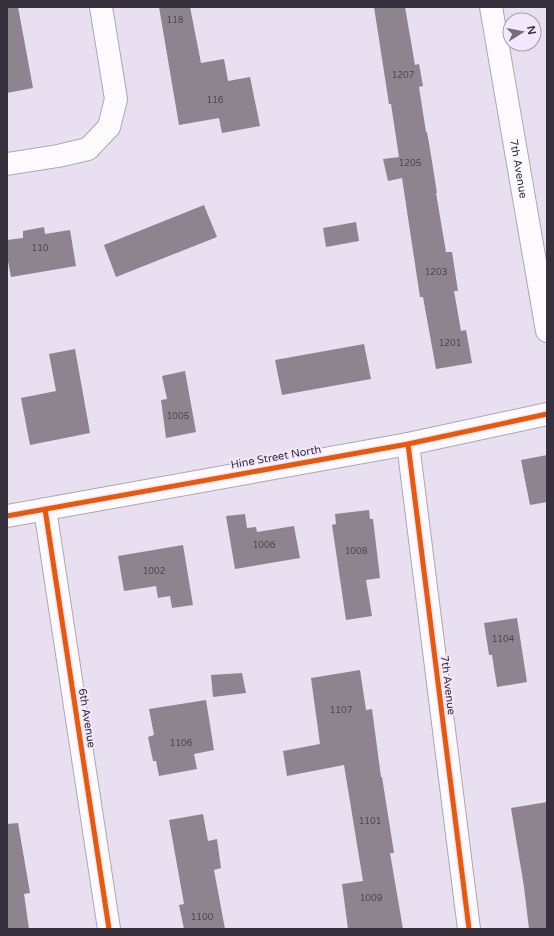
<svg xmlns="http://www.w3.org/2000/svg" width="554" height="936" font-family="'Varela Round',sans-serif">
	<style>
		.building { fill: #8d848f }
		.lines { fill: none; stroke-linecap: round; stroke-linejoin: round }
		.minor-casing { stroke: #aea6b4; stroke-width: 24 }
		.minor { stroke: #fcfafd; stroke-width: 22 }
		.cycleway-casing { stroke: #f3e8fb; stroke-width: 8 }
		.cycleway { stroke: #e8590c; stroke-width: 5 }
		.labels { text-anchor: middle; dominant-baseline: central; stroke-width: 4; stroke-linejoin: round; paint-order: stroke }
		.number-label { font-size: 9px; fill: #4c4451 }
		.street-label { font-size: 11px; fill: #362f3c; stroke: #f3e8fb }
	</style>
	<rect width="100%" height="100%" fill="#e8dff0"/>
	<!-- building -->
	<path class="building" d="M7 7H18L33 88 7 93Z
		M159 7H190L201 63 224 59 228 81 250 77 260 126 222 133 219 118 179 125Z
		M374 7H405L415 65 419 64 423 86 419 87 426 132H427L430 149 437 193H436L446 252H452L458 291H454L461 331 466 330 472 363 436 369 423 297H420L402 178 388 181 383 159 399 157 391 104H389Z
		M204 205 217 237 116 277 104 245Z
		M356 222 359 241 326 247 323 228Z
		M44 227 45 234 70 230 76 266 11 277 7 256V240L23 238V231Z
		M364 344 371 379 282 395 275 360Z
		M75 349 90 433 30 445 21 398 56 391 49 354Z
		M185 371 196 432 166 438 161 400 167 399 162 376Z
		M547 455V502L530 505 521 460Z
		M369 510 370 519H373L380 578 366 580 372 616 346 620 332 525 336 524 335 514Z
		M245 514 247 528 256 527 257 532 294 526 300 558 235 569 226 516Z
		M183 545 193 605 172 608 170 596 158 598 156 586 124 591 118 556Z
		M517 618 527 682 497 687 492 655H489L484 623Z
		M360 670 366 710 372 709 381 777H382L394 853H390L403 929H348L342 884 363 881 344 765 287 776 283 751 320 744 311 678Z
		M242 673 246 693 213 697 211 675Z
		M206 700 214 750 194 754 197 769 159 776 156 761H153L148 737 154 735 149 709Z
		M547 802V929H529L524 887 511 808Z
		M203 814 208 841 217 839 221 868 214 870 225 929H184L179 905 184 904 169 820Z
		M18 823 30 893 24 894 29 929H7V824Z"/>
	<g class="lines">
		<!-- minor casing -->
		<g class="minor-casing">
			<g id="minor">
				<path id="s1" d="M491 7 547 331"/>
				<path d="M7 164 58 156 88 149 109 127 116 99 101 7"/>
				<path d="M408 444 469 929"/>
				<path d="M45 509 109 929"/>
				<path d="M7 516 408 444 547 414"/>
			</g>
		</g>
		<!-- minor -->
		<use href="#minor" class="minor"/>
		<!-- cycleway casing -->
		<g class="cycleway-casing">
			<path id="cycleway" d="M408 444 469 929
				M45 509 109 929
				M7 516 408 444 547 414"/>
		</g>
		<!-- cycleway -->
		<use href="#cycleway" class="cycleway"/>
	</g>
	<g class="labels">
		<!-- number labels -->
		<g class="number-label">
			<text x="175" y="20">118</text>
			<text x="403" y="75">1207</text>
			<text x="215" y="100">116</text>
			<text x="410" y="163">1205</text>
			<text x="40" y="248">110</text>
			<text x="436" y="272">1203</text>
			<text x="450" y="343">1201</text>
			<text x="178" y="416">1005</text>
			<text x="264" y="545">1006</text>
			<text x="356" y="551">1008</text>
			<text x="154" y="571">1002</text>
			<text x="503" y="639">1104</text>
			<text x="341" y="710">1107</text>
			<text x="181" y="743">1106</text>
			<text x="370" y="821">1101</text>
			<text x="371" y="898">1009</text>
			<text x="202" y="917">1100</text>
		</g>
		<!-- street labels -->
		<g class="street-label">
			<text stroke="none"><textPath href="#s1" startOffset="164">7th Avenue</textPath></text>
			<text transform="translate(276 457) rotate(-10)">Hine Street North</text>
			<text transform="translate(448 685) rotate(83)">7th Avenue</text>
			<text transform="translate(87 718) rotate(81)">6th Avenue</text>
		</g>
	</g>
	<!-- border -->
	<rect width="554" height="936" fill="none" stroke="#362f3c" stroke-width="16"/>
	<!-- north arrow -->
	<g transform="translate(522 32) rotate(79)"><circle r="19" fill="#f3e8fb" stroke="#a79eaf"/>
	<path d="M0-3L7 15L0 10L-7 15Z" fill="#746d7b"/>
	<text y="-6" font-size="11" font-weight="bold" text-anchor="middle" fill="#362f3c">N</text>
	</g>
</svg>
